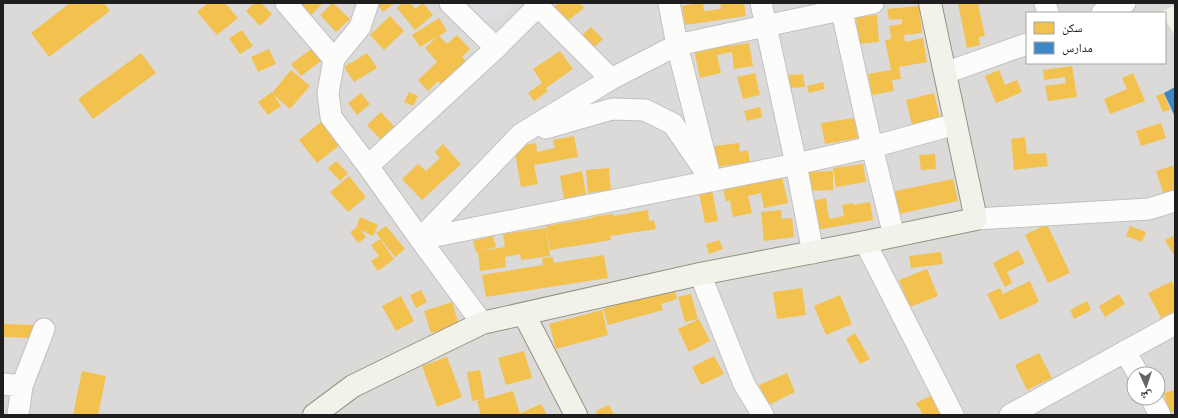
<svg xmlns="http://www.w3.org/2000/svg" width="1178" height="418" font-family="Mulish,'Noto Naskh Arabic',sans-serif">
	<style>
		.residential { fill: #dbdad8; fill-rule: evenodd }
		.education { fill: #f5f3e4 }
		.plaza { fill: #dedde1 }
		.homes { fill: #f2c14e }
		.schools { fill: #3f88c5 }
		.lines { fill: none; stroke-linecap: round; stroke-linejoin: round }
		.street-casing { stroke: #c2c1bf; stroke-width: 23 }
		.secondary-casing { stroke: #949481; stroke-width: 24 }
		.street { stroke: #fcfcfb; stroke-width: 21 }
		.secondary { stroke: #f2f2eb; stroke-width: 22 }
	</style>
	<rect width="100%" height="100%" fill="#eceae7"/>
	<!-- residential -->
	<path class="residential" d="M3 3H1175V415H3ZM1027 13H1165V63H1027ZM1134 374H1158V398H1134Z"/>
	<!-- education -->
	<path class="education" d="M1175 5V36L1165 19V13H1162L1161 12Z"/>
	<!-- plaza -->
	<path class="plaza" d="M464 3H516L499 19 482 22Z"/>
	<!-- homes -->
	<path class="homes" d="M70 3H104L110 11 49 57 31 33Z
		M208 3H225L238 18 217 35 197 12Z
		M254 3H261L272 14 260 26 246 11Z
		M300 3H323L311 15Z
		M333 3 350 19 336 32 320 15Z
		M376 3H395L383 12Z
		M402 3H410L415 9 423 3 433 15 415 30 397 8Z
		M559 3H580L584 8 566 22 554 7Z
		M700 3H703L704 11 721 9 720 3H744L746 16 685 25 682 6Z
		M958 3H986L978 5 985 36 979 37 980 45 967 48Z
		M919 6 922 33 904 35 905 42 923 38 927 62 899 67 901 79 892 80 894 91 872 95 868 74 891 70 885 40 891 39 889 26 902 24V19L889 20 887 9Z
		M877 15 879 42 858 44 856 17Z
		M390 16 404 31 384 50 370 35Z
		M439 18 447 31 439 36 447 44 457 35 470 49 462 57 469 65 444 87 438 81 428 91 418 80 437 62 425 48 438 36 420 47 412 35Z
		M591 27 603 39 591 50 579 38Z
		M242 30 253 46 240 54 229 38Z
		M729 41 730 46 749 43 753 66 734 69 732 52 717 55 721 73 700 78 694 50Z
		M269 49 276 64 258 72 251 57Z
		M311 49 321 61 301 76 291 64Z
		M560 51 573 69 546 88 548 91 534 101 528 93 542 83 533 69Z
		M141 53 156 73 93 119 78 99Z
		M367 53 377 68 354 82 344 67Z
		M1072 66 1077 97 1048 101 1045 86 1066 83 1065 77 1044 80 1043 70Z
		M291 70 310 86 290 109 274 95 281 106 268 115 258 102 272 92V93Z
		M999 70 1005 85 1017 80 1022 92 996 103 985 76Z
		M755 73 760 95 743 99 737 77Z
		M1133 73 1145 101 1110 114 1104 99 1127 89 1122 78Z
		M803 74 805 87 790 88 788 75Z
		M823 82 825 89 809 93 807 86Z
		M409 92 418 96 413 106 404 102Z
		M361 93 370 104 357 115 348 103Z
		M934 93 940 118 912 125 906 100Z
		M1164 93 1170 110 1163 112 1156 96Z
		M760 107 762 117 747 121 744 111Z
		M381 112 398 131 384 143 367 125Z
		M854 118 858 138 825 144 821 123Z
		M321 122 340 145 317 163 299 140Z
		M1161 123 1166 138 1141 146 1136 131Z
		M574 136 578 157 534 165 538 184 521 187 514 147 536 143 537 152 555 148 553 140Z
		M1025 137 1027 154 1046 153 1048 166 1014 170 1011 139Z
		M739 143 740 152 748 150 750 162 716 167 714 146Z
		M443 144 461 164 422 200 402 179 418 164 426 171 440 158 435 152Z
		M935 154 936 169 921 170 919 155Z
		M336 161 348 173 340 181 328 168Z
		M863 164 866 182 836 187 833 168Z
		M1175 165V192L1164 195 1156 171Z
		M609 168 611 190 588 193 586 170Z
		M582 171 586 194 564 199 560 176Z
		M833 171V190L805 191 804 172Z
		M349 176 366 197 348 212 330 192Z
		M782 177 788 203 764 208 761 193 748 196 752 213 733 217 730 201H726L723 189Z
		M953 179 958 201 899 214 895 191Z
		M712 190 718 221 705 223 699 193Z
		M826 198 829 219 844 216 842 205 853 203V205L870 202 873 220 816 230 811 201Z
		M648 210 649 221 654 220 656 229 610 236 611 240 550 250 546 226 592 218V217L613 214 614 216Z
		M781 210 782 219 792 218 794 237 764 241 761 212Z
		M360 217 378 225 373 236 361 230 366 237 358 243 350 232 356 228Z
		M1047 224 1070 273 1048 283 1025 235Z
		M386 226 405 249 395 257 376 233Z
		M1130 226 1146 232 1142 242 1126 236Z
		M546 228 550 256 521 260 520 254 505 257 506 267 480 271 478 251 476 252 473 241 493 236 496 247 481 251 505 247 503 234Z
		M1175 235V257L1165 240Z
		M380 239 394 259 378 271 371 261 379 256 371 245Z
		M719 240 723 249 709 254 706 244Z
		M1018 250 1025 263 1007 272 1012 283 1005 287 993 263Z
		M941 252 943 264 911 268 909 256Z
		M604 255 608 278 486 297 482 275 543 265 542 258 553 257 554 263Z
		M927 269 938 296 910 307 899 280Z
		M1030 281 1039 302 1000 320 987 294 1000 288 1003 294Z
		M1172 281 1175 288V311L1161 318 1148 293Z
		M674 288 677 299 661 304 663 310 608 325 603 309Z
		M802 288 806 315 777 319 773 292Z
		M421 290 427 302 416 308 410 295Z
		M691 294 698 319 685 322 678 297Z
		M1119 294 1125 304 1105 317 1099 306Z
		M840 295 852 324 826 335 814 306Z
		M401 296 414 321 396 331 382 306Z
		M1087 301 1091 310 1074 319 1070 310Z
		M452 302 459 325 431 333 424 311Z
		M602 310 608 335 556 349 549 324Z
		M699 319 710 341 689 352 678 329Z
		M3 324 34 325V338L3 337Z
		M855 333 870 359 860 364 846 339Z
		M524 351 532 378 506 385 498 358Z
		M1039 353 1052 378 1027 390 1015 365Z
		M714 356 724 374 701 385 692 367Z
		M447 357 462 397 437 407 422 366Z
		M480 370 485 399 513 391 520 414 515 415H481L477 401 483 399 472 401 467 372Z
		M82 371 106 376 98 415H73Z
		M787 373 795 392 769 405 759 385Z
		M944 389 958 415H923L916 403Z
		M1175 390V411L1169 413 1164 393Z
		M541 404 547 415H518L523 412Z
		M609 405 614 415H598L596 411Z"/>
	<!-- schools -->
	<path class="schools" d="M1175 87V117L1164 93Z"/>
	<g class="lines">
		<!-- street casing -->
		<g class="street-casing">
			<path id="street" d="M286 3 334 59
				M368 3 360 27 334 59 328 93 331 117 368 166 420 239 482 323
				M450 3 496 48
				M535 3 611 79
				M669 3 677 45 708 168
				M761 3 796 164 813 253
				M840 3 872 147 894 236
				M1045 3 1048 13
				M1102 13 1125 3
				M945 73 1027 44
				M546 128 612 109 645 110 673 124 712 181
				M368 166 496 48 538 6
				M976 219 1149 209 1175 201
				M420 239 796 164 872 147 956 124
				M420 239 521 134 611 79 677 45 873 3
				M865 242 953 415
				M700 274 744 384 763 415
				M1125 351 1138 374
				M3 384 22 386
				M1151 398 1160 415
				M18 415 22 386 44 329
				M1010 415 1175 324"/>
		</g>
		<!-- secondary casing -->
		<g class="secondary-casing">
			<path id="secondary" d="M524 314 576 415
				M314 415 353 386 482 323 700 274 865 242 976 219 930 3"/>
		</g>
		<!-- street -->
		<use href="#street" class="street"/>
		<!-- secondary -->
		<use href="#secondary" class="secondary"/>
	</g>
	<!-- border -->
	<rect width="1178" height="418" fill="none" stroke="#1e1e1e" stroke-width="8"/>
	<!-- legend -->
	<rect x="1026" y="12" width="140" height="52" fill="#ffffff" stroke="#a5a5a5"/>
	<rect x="1034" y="22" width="20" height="12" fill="#f2c14e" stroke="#a5a5a5"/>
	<text x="1062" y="32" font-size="12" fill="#1e1e1e">سكن</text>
	<rect x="1034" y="42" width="20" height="12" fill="#3f88c5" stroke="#a5a5a5"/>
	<text x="1062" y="52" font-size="12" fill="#1e1e1e">مدارس</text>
	<!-- north arrow -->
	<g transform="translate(1146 386) rotate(177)"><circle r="19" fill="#ffffff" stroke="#a5a5a5"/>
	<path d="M0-3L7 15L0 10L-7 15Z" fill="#666564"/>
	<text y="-6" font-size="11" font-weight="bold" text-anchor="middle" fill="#1e1e1e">ش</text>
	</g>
</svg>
